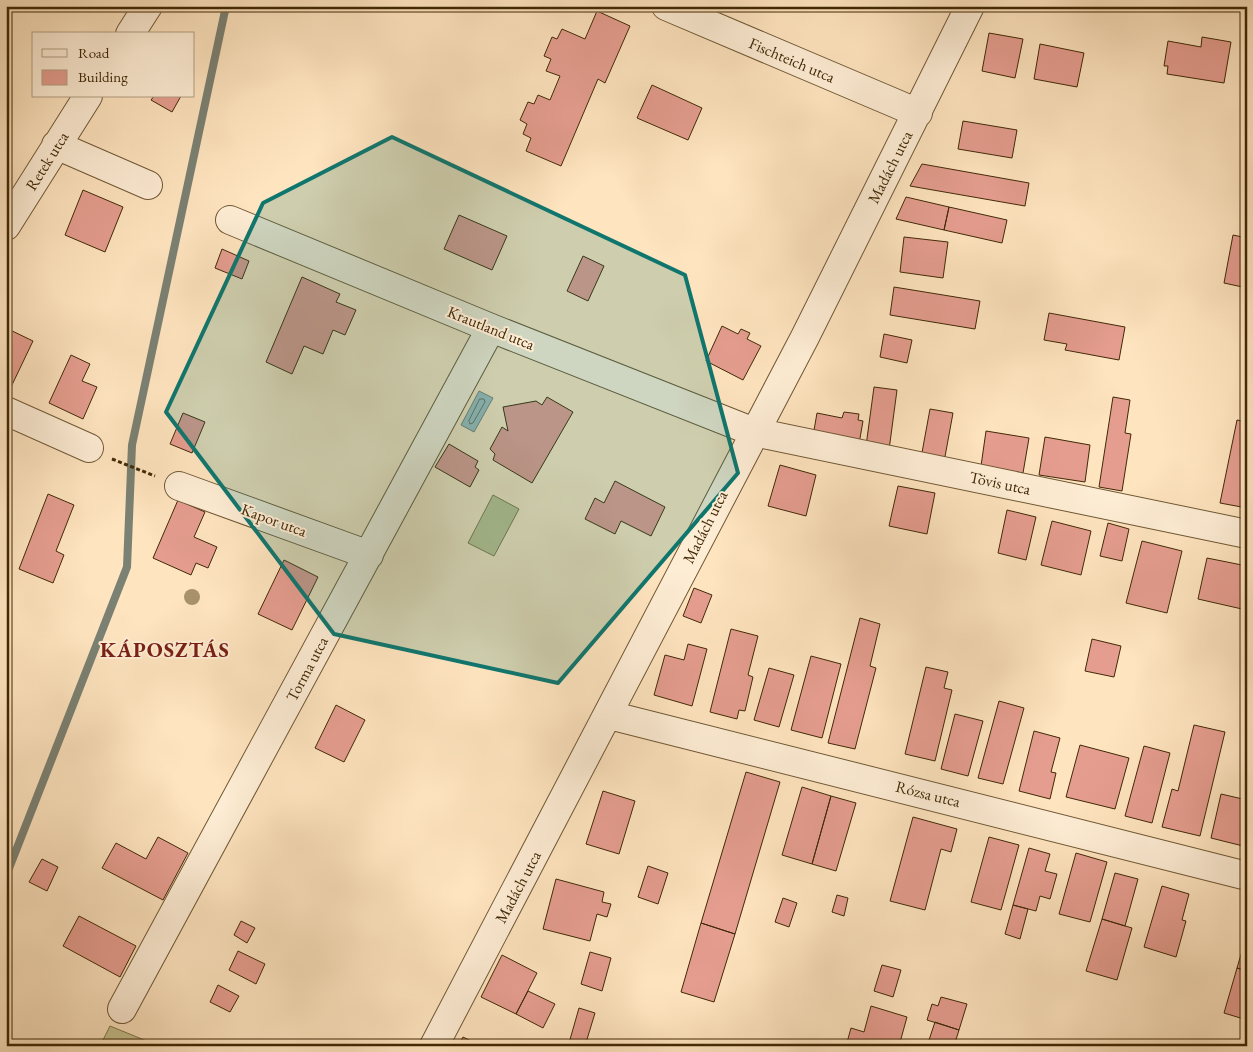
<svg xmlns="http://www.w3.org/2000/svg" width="1253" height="1052" font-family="'EB Garamond',serif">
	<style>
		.green { fill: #c5c28e; stroke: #82764a }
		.water { fill: #a3bcbb; stroke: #7b8173 }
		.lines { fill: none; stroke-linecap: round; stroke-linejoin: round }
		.shore { stroke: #727260; stroke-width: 1 }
		.stream { stroke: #7b8173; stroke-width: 8 }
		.building { fill: #e59d8f; stroke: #402906 }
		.minor-casing { stroke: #705834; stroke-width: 30 }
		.path { stroke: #402906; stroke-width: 3; stroke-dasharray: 4 2.5; stroke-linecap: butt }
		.minor { stroke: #feedd5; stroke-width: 28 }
		.tree { fill: #a8926c }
		.marked { fill: #0f766e; fill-opacity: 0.2; stroke: #0f766e; stroke-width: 4; stroke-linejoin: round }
		.labels { text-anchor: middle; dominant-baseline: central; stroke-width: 4; stroke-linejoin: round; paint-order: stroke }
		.street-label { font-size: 16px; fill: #402906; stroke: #feedd5 }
		.district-label { font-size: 21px; font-weight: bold; letter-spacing: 1px; fill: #7a1f14; stroke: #feedd5 }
	</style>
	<rect width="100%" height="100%" fill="#fee4bf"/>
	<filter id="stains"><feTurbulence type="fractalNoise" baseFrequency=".004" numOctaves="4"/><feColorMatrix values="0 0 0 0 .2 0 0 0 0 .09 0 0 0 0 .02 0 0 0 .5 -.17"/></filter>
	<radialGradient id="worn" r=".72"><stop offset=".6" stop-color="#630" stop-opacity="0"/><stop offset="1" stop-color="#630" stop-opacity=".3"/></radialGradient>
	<!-- green -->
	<path class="green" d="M493 495 519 509 494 556 468 543Z
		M110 1026 159 1046H100Z"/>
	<!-- water -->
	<path class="water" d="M479 391 493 398 474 432 461 425Z"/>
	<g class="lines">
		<!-- shore -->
		<path class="shore" d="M480 399H484L485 402 473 423 470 424 469 421Z"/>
		<!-- stream -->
		<path class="stream" d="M6 876 127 567 132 445 226 6"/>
	</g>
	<!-- building -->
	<path class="building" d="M597 11 630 26 605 83 598 79 561 166 526 151 531 138 523 134 527 124 520 120 528 102 534 104 538 95 550 100 560 76 546 71 551 59 544 56 552 37 557 39 562 29 585 39Z
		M989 33 1023 39 1015 78 982 71Z
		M1202 37 1231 42 1224 83 1167 74 1168 66H1164L1168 41 1201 47Z
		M1040 44 1084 53 1077 87 1034 79Z
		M652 85 702 108 688 140 637 118Z
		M154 96H181L172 112 151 100Z
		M963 121 1017 130 1012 158 958 149Z
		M922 164 1029 183 1025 206 910 186Z
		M83 190 123 207 105 252 65 235Z
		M906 197 949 207 944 230 896 219Z
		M949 207 1007 220 1002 243 944 230Z
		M459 215 507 236 492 270 444 249Z
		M1233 235 1247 238V288L1224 283Z
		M904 237 948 242 943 278 900 272Z
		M222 249 249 261 242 279 215 268Z
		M583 256 604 266 588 301 567 291Z
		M302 277 340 294 336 302 356 310 345 335 333 330 323 354 304 346 292 374 266 362Z
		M894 287 980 301 975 329 890 315Z
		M1049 313 1125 327 1119 360 1065 350 1067 344 1044 340Z
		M722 326 738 334 741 329 750 333 747 339 761 346 743 380 706 361Z
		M6 328 33 341 11 387 6 385Z
		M884 334 912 340 907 363 880 357Z
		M71 355 90 364 82 381 97 387 83 419 49 403Z
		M874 387 897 390 889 450 866 446Z
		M547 397 573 412 532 483 493 460 495 454 490 449 502 427 508 431 503 407 536 401 542 405Z
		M1113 397 1130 400 1125 433 1131 434 1122 491 1099 487Z
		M930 409 953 413 944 462 921 458Z
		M844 412 859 414 858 420 863 421 859 444 813 436 817 413 842 418Z
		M183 413 205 422 192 453 170 444Z
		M1237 420 1247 422V508L1220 503Z
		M986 431 1029 438 1023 473 981 466Z
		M1045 437 1090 445 1085 482 1039 475Z
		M449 444 478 461 475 467 479 470 470 487 435 467Z
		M780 465 816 475 806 516 768 506Z
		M615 481 665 507 651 536 621 521 615 534 585 519 595 498 604 503Z
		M898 486 935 493 927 534 889 526Z
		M48 494 74 505 56 551 64 555 53 583 19 569Z
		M178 500 205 512 194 537 217 547 208 568 196 563 191 575 153 558Z
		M1007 510 1036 517 1026 560 998 553Z
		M1052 521 1091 531 1081 575 1041 565Z
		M1108 523 1129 529 1122 561 1100 556Z
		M1142 541 1182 551 1167 613 1126 603Z
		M1207 558 1247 566V588L1242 609 1198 599Z
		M284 560 318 577 292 630 258 614Z
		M694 588 712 595 701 623 683 616Z
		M860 618 880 624 870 666 876 668 855 749 828 743Z
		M731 629 758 636 748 675 753 677 745 711 739 710 737 719 710 712Z
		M1092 639 1121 646 1114 677 1085 671Z
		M688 644 707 649 692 706 654 695 665 655 684 660Z
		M811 656 841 664 822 738 791 730Z
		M1247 665V685L1243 684Z
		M926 667 948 672 944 688 952 690 935 761 905 754Z
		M769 668 794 675 779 727 754 720Z
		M999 701 1024 708 1003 784 978 778Z
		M336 705 365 720 344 762 315 748Z
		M955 714 983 721 968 776 941 769Z
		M1194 725 1225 732 1200 836 1162 827 1172 789 1178 791Z
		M1034 731 1060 738 1051 772 1056 773 1050 799 1019 791Z
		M1080 745 1129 758 1115 809 1066 797Z
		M1144 746 1170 753 1152 823 1125 816Z
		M746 772 780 782 735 934 701 923Z
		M802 787 831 796 812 864 782 855Z
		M603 791 635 801 619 854 586 844Z
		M1221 794 1247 800V847L1211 838Z
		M831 796 856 803 836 871 812 864Z
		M913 817 957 829 951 852 941 849 925 910 890 901Z
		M158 837 188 853 163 900 102 868 116 843 146 859Z
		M989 837 1019 845 1001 910 971 902Z
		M1029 848 1050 854 1045 871 1057 874 1050 899 1040 896 1036 911 1013 905Z
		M1076 853 1107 862 1090 922 1059 914Z
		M42 859 58 867 47 891 29 882Z
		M648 866 668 873 658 904 638 897Z
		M1115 873 1138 879 1125 926 1102 919Z
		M556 879 604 892 602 902 611 904 607 917 597 914 590 941 543 929Z
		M1162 886 1189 894 1182 920 1186 921 1176 957 1144 947Z
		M837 895 848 898 844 916 832 912Z
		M783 898 797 903 789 927 775 922Z
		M1013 905 1028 909 1020 939 1005 934Z
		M79 916 136 946 120 977 63 946Z
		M1102 919 1132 928 1117 980 1086 971Z
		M241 921 255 928 247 943 234 935Z
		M701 923 735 934 714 1002 681 992Z
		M1247 934V971L1237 968Z
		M238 951 265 964 256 984 229 970Z
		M590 952 611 958 602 991 581 984Z
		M502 955 537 973 516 1014 481 997Z
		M882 965 901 970 893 997 874 991Z
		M1237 968 1247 971V1020L1224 1013Z
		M218 985 239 996 230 1012 210 1002Z
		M528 991 555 1004 543 1028 516 1014Z
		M941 997 967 1004 959 1030 927 1020 932 1004 938 1006Z
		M871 1006 907 1017 899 1046 893 1044 846 1046 851 1028 864 1032Z
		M579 1008 595 1013 585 1046 569 1043Z
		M935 1022 959 1030 954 1046H927Z
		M463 1037 481 1046H458Z"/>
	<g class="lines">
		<!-- minor casing -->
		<g class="minor-casing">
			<path id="minor" d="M666 6 918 113
				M130 34 148 6
				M56 145 148 185
				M230 220 491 328 754 432 1247 534
				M6 226 88 96
				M6 411 89 448
				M179 486 369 555
				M609 715 1247 876
				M122 1009 491 328
				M434 1046 805 337 970 6"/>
		</g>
		<!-- path -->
		<path class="path" d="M112 459 155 476"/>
		<!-- minor -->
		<use href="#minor" class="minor"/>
	</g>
	<!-- trees -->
	<circle class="tree" cx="192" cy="597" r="8"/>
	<!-- marked area -->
	<path class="marked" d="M392 137 685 275 738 473 558 683 334 634 166 412 263 203Z"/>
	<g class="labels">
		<!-- street labels -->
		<g class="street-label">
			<text transform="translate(792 60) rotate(23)">Fischteich utca</text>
			<text transform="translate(47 161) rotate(-58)">Retek utca</text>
			<text transform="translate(890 167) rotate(-63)">Madách utca</text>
			<text transform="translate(491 328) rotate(22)">Krautland utca</text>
			<text transform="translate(1000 483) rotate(12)">Tövis utca</text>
			<text transform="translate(274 520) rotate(20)">Kapor utca</text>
			<text transform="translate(705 527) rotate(-63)">Madách utca</text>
			<text transform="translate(307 669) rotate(-62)">Torma utca</text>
			<text transform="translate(928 794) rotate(14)">Rózsa utca</text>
			<text transform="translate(518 887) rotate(-62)">Madách utca</text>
		</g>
		<!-- district labels -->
		<g class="district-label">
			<text x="165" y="649">KÁPOSZTÁS</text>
		</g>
	</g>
	<!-- margin -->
	<rect width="1253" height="1052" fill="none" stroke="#fee4bf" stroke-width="25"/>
	<rect x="8" y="8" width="1238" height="1037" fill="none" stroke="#402906" stroke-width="2.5"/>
	<rect x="12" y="12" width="1228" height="1027" fill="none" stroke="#402906"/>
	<!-- legend -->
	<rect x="32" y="32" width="162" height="65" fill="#feedd5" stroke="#b29f82"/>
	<rect x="42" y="49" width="25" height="8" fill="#feedd5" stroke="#b29f82"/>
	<text x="78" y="58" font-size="15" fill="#402906">Road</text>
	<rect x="42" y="70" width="25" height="15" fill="#e59d8f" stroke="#b29f82"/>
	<text x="78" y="82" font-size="15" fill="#402906">Building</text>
	<rect width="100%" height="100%" filter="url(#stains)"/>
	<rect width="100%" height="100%" fill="url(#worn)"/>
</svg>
